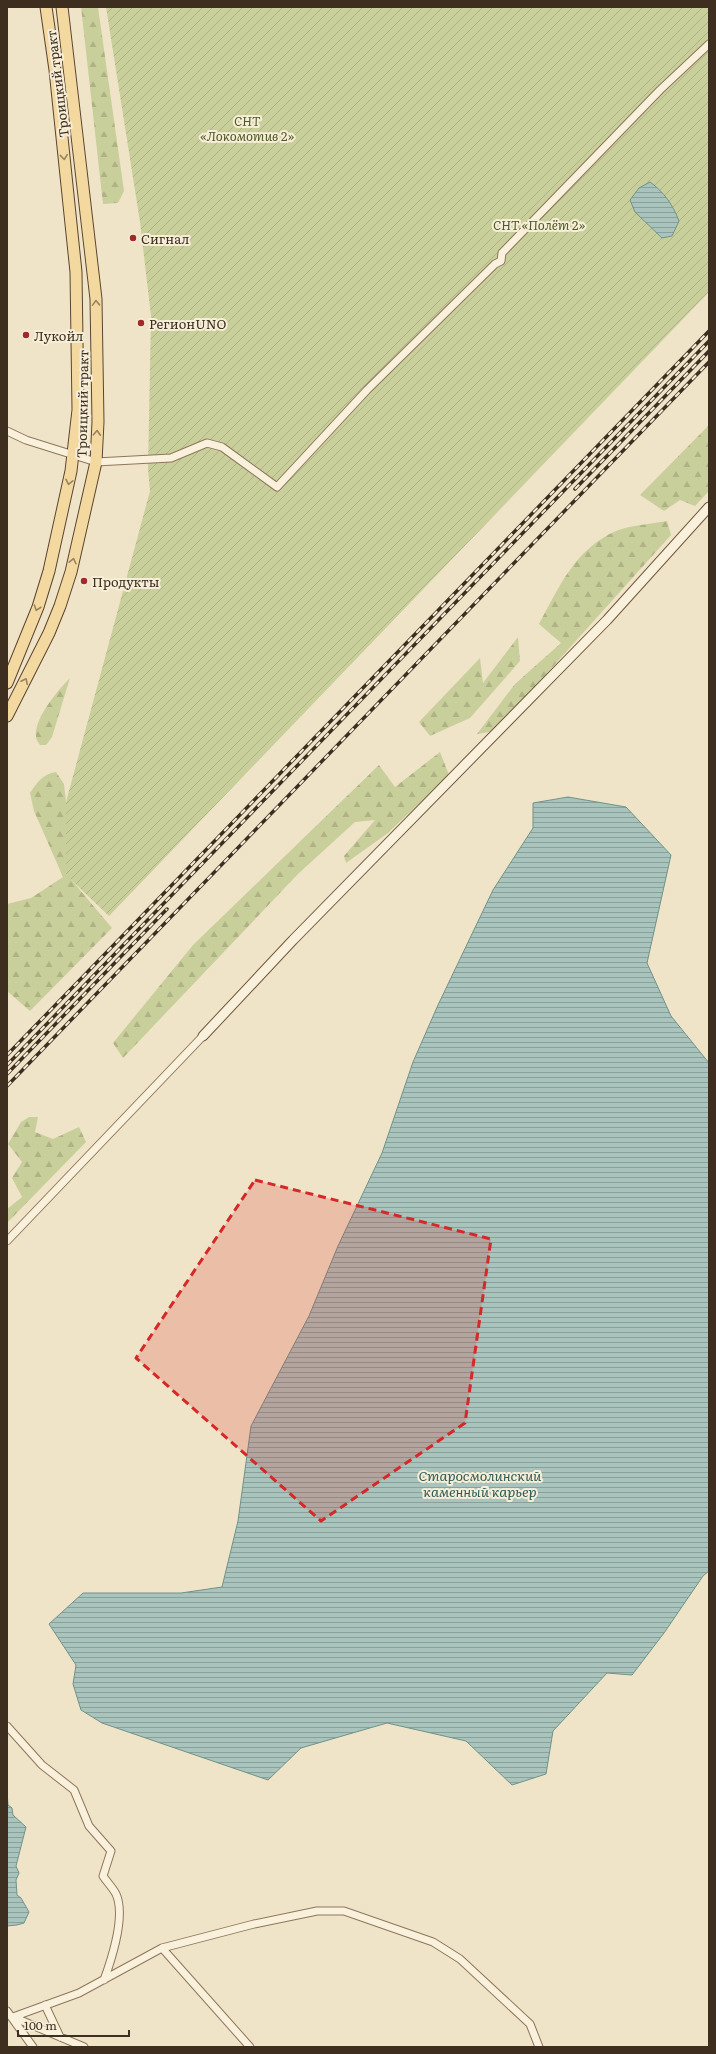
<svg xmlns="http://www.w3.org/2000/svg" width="716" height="2054" font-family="Literata,serif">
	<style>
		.forest { fill: url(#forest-firs) }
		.garden { fill: url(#garden-furrows) }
		.water { fill: url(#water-rules); stroke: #6f938a }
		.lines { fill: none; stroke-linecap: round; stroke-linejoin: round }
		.street-casing { stroke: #8d765c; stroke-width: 9 }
		.secondary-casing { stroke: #6f573f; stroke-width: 11 }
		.primary-casing { stroke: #5b4430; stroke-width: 13 }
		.street { stroke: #faf1dc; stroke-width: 7 }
		.secondary { stroke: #faf1dc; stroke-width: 9 }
		.primary { stroke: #f3d9a0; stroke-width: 11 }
		.rail-casing { stroke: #3d2e20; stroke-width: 3.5 }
		.rail { stroke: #f7eed8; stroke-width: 2; stroke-dasharray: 6; stroke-linecap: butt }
		.oneway { stroke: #988460 }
		.marked { fill: #d62828; fill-opacity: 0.2; stroke: #d62828; stroke-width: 3; stroke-dasharray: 8 5; stroke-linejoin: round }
		.poi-dot { fill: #9e2a2b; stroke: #f7eed8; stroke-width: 1.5 }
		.labels { text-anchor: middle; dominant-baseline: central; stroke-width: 4; stroke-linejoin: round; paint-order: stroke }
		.street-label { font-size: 13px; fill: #3d2e20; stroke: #f7eed8 }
		.park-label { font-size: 13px; font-style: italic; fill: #4d5a26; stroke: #f7eed8 }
		.poi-label { font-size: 13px; fill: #3d2e20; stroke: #f7eed8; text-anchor: start }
		.water-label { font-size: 14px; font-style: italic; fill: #2f5d5a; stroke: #f7eed8 }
	</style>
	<defs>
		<pattern id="forest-firs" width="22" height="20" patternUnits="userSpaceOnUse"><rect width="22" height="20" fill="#c9cf9b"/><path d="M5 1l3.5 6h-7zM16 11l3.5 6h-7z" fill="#aeb285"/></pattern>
		<pattern id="garden-furrows" width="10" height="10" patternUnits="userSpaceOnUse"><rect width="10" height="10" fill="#c9cf9b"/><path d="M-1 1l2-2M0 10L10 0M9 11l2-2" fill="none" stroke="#aeb285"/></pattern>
		<pattern id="water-rules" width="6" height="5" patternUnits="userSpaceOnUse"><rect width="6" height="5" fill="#a9c4bc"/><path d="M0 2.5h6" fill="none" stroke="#8ba098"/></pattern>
	</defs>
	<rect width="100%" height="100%" fill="#f0e4c8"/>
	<!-- forest -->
	<path class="forest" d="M81 7H98L124 191 118 203 103 204Z
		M709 425V491L695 506 680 500 664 511 640 495Z
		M667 521 671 535 495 731 477 734 515 684 561 643 539 624C559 587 575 549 616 531 631 525 651 524 667 521Z
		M518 637 520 661 470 718 430 736 419 722 480 658 483 683Z
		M70 678 52 737 46 745H40C24 729 58 690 70 678Z
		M440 752 449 775 388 833 346 863 344 856 375 820 355 822 298 874 123 1058 113 1043 193 945 379 765 395 787Z
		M56 772 64 784 66 802 69 877 112 928 30 1011 7 991V904L31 898 63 877 34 811 30 793C37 783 42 774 56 772Z
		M29 1117H38L35 1132 53 1139 79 1127 86 1142 7 1223V1209L22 1197 12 1178 22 1162 8 1144 21 1122Z"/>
	<!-- garden -->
	<path class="garden" d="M106 7H709V292L109 916 66 875V802L150 491 148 469 151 316 140 222Z"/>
	<!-- water -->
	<path class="water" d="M650 182C664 192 673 205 679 221L672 236 662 238 635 212 630 200 639 188Z
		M568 797 626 807 671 855 647 963 671 1016 709 1063V1571L703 1576 664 1633 632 1675 607 1673 553 1731 546 1774 512 1785 466 1741 387 1723 301 1748 268 1780 102 1723 81 1710 73 1684 76 1665 49 1624 83 1593H181L222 1587 238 1521 251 1426 309 1316 338 1246 382 1153 413 1062 438 1005 493 890 533 828V803Z
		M7 1791 8 1805 12 1808 13 1815 26 1827 16 1866 19 1873 16 1880 17 1895 21 1898 29 1912 24 1923 17 1925 7 1926Z"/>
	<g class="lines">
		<!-- street casing -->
		<g class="street-casing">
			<path id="street" d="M7 431 26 440 96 462 171 458 207 443 222 447 277 487 367 390 495 264 501 261 502 253 660 90 709 44
				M7 1241 203 1036
				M7 1726 42 1765 74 1790 89 1826 111 1851 103 1876C107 1882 113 1888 116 1894 126 1916 112 1958 104 1980
				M162 1948 250 2047
				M45 2005 60 2037
				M7 2011 33 2047
				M13 2017 79 1993 162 1948 254 1924 317 1911H344L433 1942 460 1959 530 2024 539 2047
				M13 2017 84 2047"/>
		</g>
		<!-- secondary casing -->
		<g class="secondary-casing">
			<path id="secondary" d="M203 1036 293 940 607 620 709 507"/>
		</g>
		<!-- primary casing -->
		<g class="primary-casing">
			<path id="primary" d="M7 683 38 607 49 571 71 471 78 410 76 272 55 70 46 7
				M7 716 49 633 60 606 71 572 96 462 98 422 96 299 62 7"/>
		</g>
		<!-- street -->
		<use href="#street" class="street"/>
		<!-- secondary -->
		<use href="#secondary" class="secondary"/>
		<!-- primary -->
		<use href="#primary" class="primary"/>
		<!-- rail casing -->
		<g class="rail-casing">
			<path id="rail" d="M575 489 709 351
				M7 1055 709 331
				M7 1065 709 341
				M7 1074 167 909
				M7 1086 709 362"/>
		</g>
		<!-- rail -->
		<use href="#rail" class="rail"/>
	</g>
	<!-- one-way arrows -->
	<defs><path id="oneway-chevron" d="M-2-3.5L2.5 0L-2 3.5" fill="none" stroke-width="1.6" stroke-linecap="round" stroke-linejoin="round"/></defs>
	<g class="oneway">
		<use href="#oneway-chevron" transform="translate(64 157) rotate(84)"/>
		<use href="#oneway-chevron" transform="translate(96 303) rotate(-92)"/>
		<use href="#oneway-chevron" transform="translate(97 433) rotate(-87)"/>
		<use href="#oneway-chevron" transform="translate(69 482) rotate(102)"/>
		<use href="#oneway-chevron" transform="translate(73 561) rotate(-77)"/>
		<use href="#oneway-chevron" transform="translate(37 608) rotate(109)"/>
		<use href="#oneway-chevron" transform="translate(25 681) rotate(-64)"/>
	</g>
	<!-- marked area -->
	<path class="marked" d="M255 1180 491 1239 465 1423 321 1521 136 1358Z"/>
	<!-- markers -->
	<g class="poi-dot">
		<circle cx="133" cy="238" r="4"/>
		<circle cx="141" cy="323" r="4"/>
		<circle cx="26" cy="335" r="4"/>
		<circle cx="84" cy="581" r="4"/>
	</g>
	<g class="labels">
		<!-- street labels -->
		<g class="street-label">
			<text transform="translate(57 84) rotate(-97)">Троицкий тракт</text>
			<text transform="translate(82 404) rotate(-89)">Троицкий тракт</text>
		</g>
		<!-- park labels -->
		<g class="park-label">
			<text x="247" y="120">СНТ<tspan x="247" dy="15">«Локомотив 2»</tspan></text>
			<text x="539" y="224">СНТ «Полёт 2»</text>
		</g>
		<!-- poi labels -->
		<g class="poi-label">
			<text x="141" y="238">Сигнал</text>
			<text x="149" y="323">РегионUNO</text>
			<text x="34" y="335">Лукойл</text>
			<text x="92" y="581">Продукты</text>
		</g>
		<!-- water labels -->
		<g class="water-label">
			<text x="480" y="1475">Старосмолинский<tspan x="480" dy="16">каменный карьер</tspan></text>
		</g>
	</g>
	<!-- border -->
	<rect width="716" height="2054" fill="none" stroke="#3d2e20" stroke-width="16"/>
	<!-- scale -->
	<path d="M18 2030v6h111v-6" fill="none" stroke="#3d2e20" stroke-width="2"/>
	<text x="24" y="2030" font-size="12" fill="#3d2e20" stroke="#f7eed8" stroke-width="3" paint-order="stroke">100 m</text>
</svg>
